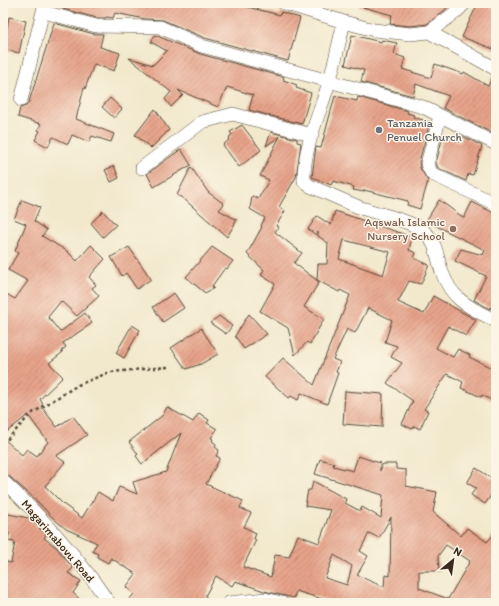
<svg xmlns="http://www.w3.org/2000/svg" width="499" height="606" font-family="Itim,sans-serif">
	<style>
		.building { fill: url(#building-hatch); fill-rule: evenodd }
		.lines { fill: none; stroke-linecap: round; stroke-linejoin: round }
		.minor-casing { stroke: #564738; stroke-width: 14 }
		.path { stroke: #564738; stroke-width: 2.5; stroke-dasharray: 3 3; stroke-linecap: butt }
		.minor { stroke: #fff; stroke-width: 13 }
		.worship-dot { fill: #6b7280; stroke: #fcf5e5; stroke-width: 1.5 }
		.education-dot { fill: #8d6e63; stroke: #fcf5e5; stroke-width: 1.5 }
		.labels { text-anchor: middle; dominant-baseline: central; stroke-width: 3; stroke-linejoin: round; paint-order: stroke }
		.worship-label { font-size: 12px; fill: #5b616d; stroke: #fcf5e5; text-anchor: start }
		.education-label { font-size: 12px; fill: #785e54; stroke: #fcf5e5; text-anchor: end }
		.street-label { font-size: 12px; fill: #3b2a1e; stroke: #fcf5e5 }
	</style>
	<defs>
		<pattern id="building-hatch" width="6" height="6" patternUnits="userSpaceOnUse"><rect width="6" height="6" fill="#e7a38a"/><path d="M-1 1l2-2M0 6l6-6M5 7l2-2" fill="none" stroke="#bc8570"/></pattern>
	</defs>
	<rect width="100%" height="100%" fill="#fcf5e5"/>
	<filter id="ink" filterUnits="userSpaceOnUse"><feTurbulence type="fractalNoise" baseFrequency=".025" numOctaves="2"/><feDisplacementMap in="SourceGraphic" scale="8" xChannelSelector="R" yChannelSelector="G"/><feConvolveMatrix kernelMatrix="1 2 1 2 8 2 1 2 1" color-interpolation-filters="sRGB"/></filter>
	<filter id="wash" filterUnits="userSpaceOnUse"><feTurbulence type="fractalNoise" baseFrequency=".012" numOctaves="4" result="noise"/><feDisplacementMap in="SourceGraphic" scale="16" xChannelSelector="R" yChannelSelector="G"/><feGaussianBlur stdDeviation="0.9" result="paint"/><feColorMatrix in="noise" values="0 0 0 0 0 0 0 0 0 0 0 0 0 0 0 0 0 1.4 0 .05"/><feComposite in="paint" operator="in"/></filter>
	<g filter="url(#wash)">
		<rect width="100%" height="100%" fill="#f2e9cd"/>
		<g id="blocks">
			<!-- building -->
			<path class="building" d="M64 3H231L280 15 281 12 300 18 288 61 205 38 163 20 145 19 115 13 113 18 106 17V18H97L63 9Z
				M359 3H450L445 10 427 24 410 26 390 24 392 15 359 6Z
				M478 3H485L496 9V50L462 37Z
				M9 17 26 21 19 53 3 49Z
				M54 23 94 34H103L100 47 120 53 114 71 94 64 85 89 84 88 76 119 114 134 111 142 92 136 89 142 72 135 68 144 53 137 48 147 35 140 40 131 38 130 41 124 18 117 20 108 26 106 29 102Z
				M155 35 200 54 284 77 283 80 297 85 296 88 311 93 302 124 249 110 253 95 227 87 218 107 178 90 183 95 171 107 165 99 171 92 129 58 153 65 167 51 151 42Z
				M352 35 381 42 382 40 397 43 394 54 405 58 402 69 431 78 435 64 463 74 464 72 488 86 493 76 496 77V135L443 108 449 96 416 84 413 96 361 82 364 70 345 65Z
				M335 96 357 101 358 97 408 111 407 113 414 115 413 117 430 122 419 162 420 168 428 181 420 209 407 205 408 201 364 190V192L353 190 354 187 333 181 331 185 312 177 316 147 321 148Z
				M110 98 122 109 114 118 102 107Z
				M155 109 169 130 151 148 135 135Z
				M242 125 261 150 239 167 223 145 230 139 229 137 232 135 230 132Z
				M271 132 297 139V142L301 143 296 177 279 207 285 211 276 226 278 227 275 232 302 253 294 263 319 282 304 307 324 319 310 344 307 342 295 355 288 328 260 311 275 284 261 275 264 270 247 254 262 227 261 226 265 218 250 209 252 196 258 199 269 180 260 176 280 136 266 146Z
				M443 136 460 142 462 136 482 146 473 175 468 174 466 181 438 168 436 163Z
				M181 149 191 165 154 187 147 174Z
				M114 166 119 178 111 182 105 170Z
				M191 167 208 192 224 204 219 210 237 220 227 237 184 199 177 195Z
				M22 200 40 207 34 221 47 230 42 236 67 251 77 261 91 245 105 259 89 277 96 285 92 288 99 296 77 316 61 301 48 317 60 332 85 313 92 323 63 343 66 347 61 351 63 352 49 363 63 377 40 399 43 405 41 406 57 427 73 416 87 435 56 456 65 462 45 486 63 504 82 518 98 492 113 501 119 487 137 494 133 482 166 472 181 433 142 464 136 456 138 454 129 442 163 415 167 407 193 422 199 413 209 420 207 423 217 429 211 438 213 439 212 441 216 444 215 447 219 450 216 456 220 458 206 484 243 501 240 508 251 513 244 527 256 533 254 539 256 540 243 567 271 577 275 555 289 557 298 535 319 543 331 510 305 506 308 490H311L313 481 346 499 345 503 360 511 362 507 381 518 383 495 315 474 320 459 334 463 333 466 353 471 358 456 380 463V471L383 464H396V469L406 470V486L437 492 433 512 461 536 467 528 487 542 496 532V603H474L467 599 465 603H335L296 591 294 598 264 591 235 581 232 586 216 576 205 596 213 603H126L134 594 126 587 136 574 111 558 108 563 97 557 98 554 92 551 97 543 66 529 53 518 35 499 3 471V438L22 455 27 449 37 456 48 442 28 415 3 435V292L15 299 28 281 8 270 18 253 15 251 26 224 14 219ZM391 517 390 576 385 575 384 587 357 575 368 556 360 551 369 533 379 538ZM446 545 470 561 448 599 419 588V571H439L438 556ZM334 555 352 566 347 585 325 578Z
				M439 200 464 218 472 202 496 214V310L491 307 490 309 474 300 486 276 455 261 461 249 483 255 485 250 426 221Z
				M103 211 116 225 103 237 91 223Z
				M335 211 412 237 409 250 416 253 414 258 429 265 421 284 409 281 398 302 424 314 433 296 476 320 466 336 448 326 436 348 453 357 458 349 470 355 469 357 496 370V403L482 395 481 397 461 388 463 382 447 374 424 409 428 411 420 429 414 426 412 429 402 424 413 401 387 383 402 363 391 357 397 346 385 342 392 320 368 308 355 333 347 329 333 359 340 362 336 372 338 373 327 404 301 393 298 400 291 396 289 398 265 377 283 358 314 385 350 295 340 290 339 292 317 280 318 264H327L328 243 318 236V232L316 235 308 229 317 216 331 225ZM344 240 390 252 383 275 339 259Z
				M129 247 151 279 137 289 126 273 122 276 111 257Z
				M212 247 233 261 227 269 225 268 212 286 214 288 205 293 186 277Z
				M174 293 184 308 163 322 153 307Z
				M249 314 267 334 244 349 235 336Z
				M219 316 232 326 226 334 210 323Z
				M132 325 140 330 124 358 116 353Z
				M201 328 218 354 201 364 186 369 171 348Z
				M345 391 383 394 382 427 343 424Z
				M476 468 496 481 493 490 494 491 485 504 471 495 476 488 467 483Z
				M3 513 29 518 46 535 44 538 56 547 73 568 68 573 81 581 73 593 84 603H3V561L11 563 15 542 8 541 9 533 3 532Z"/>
		</g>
	</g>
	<g filter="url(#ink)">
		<use href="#blocks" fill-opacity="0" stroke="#564738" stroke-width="1"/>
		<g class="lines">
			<!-- minor casing -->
			<g class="minor-casing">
				<path id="minor" d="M284 3 344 22 374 30 410 34 429 32 496 69
					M44 12 96 26 160 27 202 46 423 107 496 144
					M344 22C339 42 335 63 329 82 320 114 303 147 304 181L310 186C327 193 344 201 361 208 377 213 416 222 426 233 437 244 437 258 442 272 452 301 471 308 496 321
					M429 32 456 12 465 3
					M21 100 45 3
					M440 116 427 164 432 174 496 204
					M142 168 202 122 233 114 312 135
					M3 481C43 518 79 558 109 603
					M229 603 265 599 282 603"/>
			</g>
			<!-- path -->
			<path class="path" d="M3 444 31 414 78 385 110 372 169 367"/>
			<!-- minor -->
			<use href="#minor" class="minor"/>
		</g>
	</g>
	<!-- markers -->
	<circle class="worship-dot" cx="379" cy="130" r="4"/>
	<circle class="education-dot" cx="453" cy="229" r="4"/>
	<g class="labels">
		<!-- worship labels -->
		<g class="worship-label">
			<text x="387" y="123">Tanzania<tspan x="387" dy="14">Penuel Church</tspan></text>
		</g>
		<!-- education labels -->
		<g class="education-label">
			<text x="445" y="222">Aqswah Islamic<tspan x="445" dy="14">Nursery School</tspan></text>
		</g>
		<!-- street labels -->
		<g class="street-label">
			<text transform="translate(58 541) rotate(49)">Magarimabovu Road</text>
		</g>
	</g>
	<!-- margin -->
	<rect width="499" height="606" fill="none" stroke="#fcf5e5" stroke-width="16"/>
	<!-- north arrow -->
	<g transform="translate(453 560) rotate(29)" stroke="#fcf5e5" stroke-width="3" paint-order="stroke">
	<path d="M0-3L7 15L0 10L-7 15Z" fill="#3b2a1e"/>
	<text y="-6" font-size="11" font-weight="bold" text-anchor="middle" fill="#3b2a1e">N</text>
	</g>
</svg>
